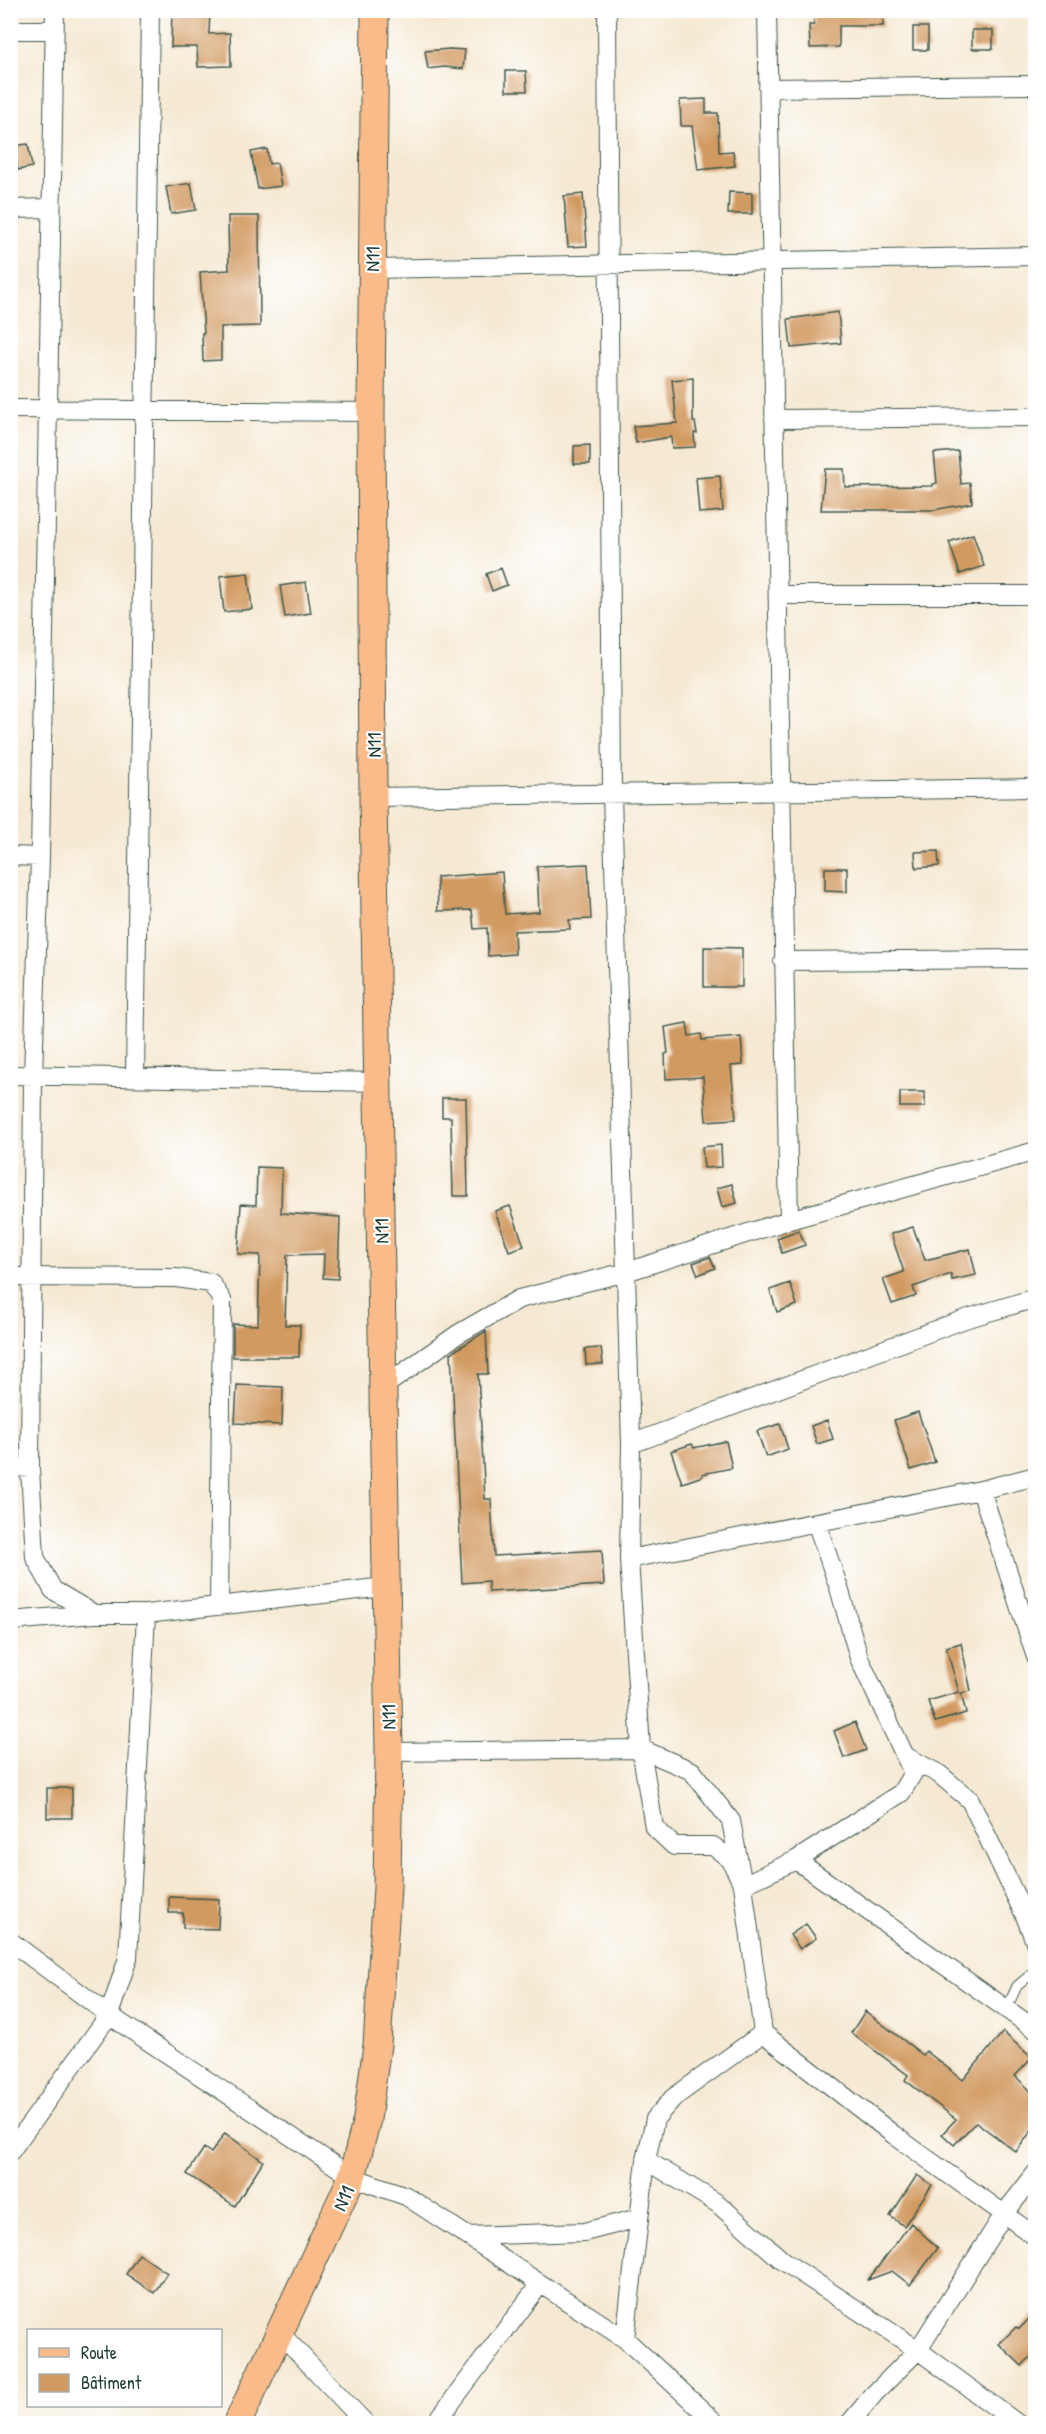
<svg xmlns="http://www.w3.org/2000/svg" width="1046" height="2434" font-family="'Patrick Hand',sans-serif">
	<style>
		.building { fill: #d19a61 }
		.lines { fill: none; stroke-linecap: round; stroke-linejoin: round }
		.lane-casing { stroke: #3f574c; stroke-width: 11 }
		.street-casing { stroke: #3f574c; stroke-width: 20 }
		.primary-casing { stroke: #3f574c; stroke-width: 29 }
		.lane { stroke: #fff; stroke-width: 9 }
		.street { stroke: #fff; stroke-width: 18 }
		.primary { stroke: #fabb8b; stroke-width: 27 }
		.labels { text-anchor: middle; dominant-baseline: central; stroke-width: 4.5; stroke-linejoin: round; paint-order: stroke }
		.street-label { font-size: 20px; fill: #1f3d34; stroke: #fff }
	</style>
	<rect width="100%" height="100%" fill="#fff"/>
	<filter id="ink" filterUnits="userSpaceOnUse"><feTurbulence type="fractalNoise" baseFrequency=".0167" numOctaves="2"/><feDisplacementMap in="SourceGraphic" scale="12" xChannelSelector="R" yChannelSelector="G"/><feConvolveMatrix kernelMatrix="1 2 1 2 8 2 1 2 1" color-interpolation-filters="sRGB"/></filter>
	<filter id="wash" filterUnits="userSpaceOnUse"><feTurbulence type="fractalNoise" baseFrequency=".008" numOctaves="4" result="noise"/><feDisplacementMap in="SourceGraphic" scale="24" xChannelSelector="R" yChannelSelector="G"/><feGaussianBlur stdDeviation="1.35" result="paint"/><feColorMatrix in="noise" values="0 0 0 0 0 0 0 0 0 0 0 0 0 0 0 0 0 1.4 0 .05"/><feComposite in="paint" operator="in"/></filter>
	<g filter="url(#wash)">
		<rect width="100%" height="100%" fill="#f5e9d3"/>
		<g id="blocks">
			<!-- building -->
			<path class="building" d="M172 10H210L209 34 230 33 231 66 198 67 197 47H171Z
				M813 10H883V26H839V47L810 48 809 25H814Z
				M913 27H928V50H913Z
				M972 30H993V49H972Z
				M450 49 465 50 463 69 444 67 428 69 425 51Z
				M506 71H526L527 91H506Z
				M706 99V113H718L719 152 733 151 735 166 698 170 692 126H681L680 100Z
				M28 144 32 167 18 170 13 146Z
				M267 149 269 164 277 163 281 186 258 189 251 152Z
				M191 183 196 210 171 214 166 187Z
				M729 192 752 193V214H728Z
				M583 194 587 246 568 247 564 196Z
				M228 216H259L260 326 221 327V360L203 361 202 333H204L200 272 229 270Z
				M838 312 841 343 791 348 788 319Z
				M693 378V422H695L697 433H694L695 447 672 448 671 437 636 443 633 426 677 423 672 380Z
				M590 445V464H574V446Z
				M958 451 961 484 970 483 972 503 933 510H821L825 469H844L845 487 933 486V484L937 483 934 453Z
				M720 476 723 511 699 513 696 478Z
				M973 534 984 566 960 574 949 542Z
				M501 568 507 585 492 591 486 574Z
				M248 573 252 609 224 612 220 576Z
				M306 582 311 613 285 617 280 586Z
				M938 851 939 866 916 868 915 852Z
				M588 864 591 919 569 920 570 929 514 931 515 954 488 956 487 928 474 929 472 910 438 911 437 877 502 872 505 914 539 912 537 866Z
				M825 868H847V892L825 891Z
				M704 947 742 948V987H704Z
				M687 1023 689 1036 701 1034 702 1040 741 1037 743 1065 731 1066 736 1119 706 1121 703 1077 666 1079 665 1054 668 1053 665 1027Z
				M900 1092H925V1107H900Z
				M442 1098H466L468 1196H453L451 1117H442Z
				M721 1145 722 1167 704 1168 702 1147Z
				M257 1167 282 1168 281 1213 340 1217 338 1279 323 1278 324 1254 287 1255 285 1325H300L299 1357H233V1324L258 1325 260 1255 238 1254 241 1204 256 1205Z
				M732 1184 737 1203 722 1207 717 1188Z
				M510 1206 524 1246 509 1251 495 1211Z
				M913 1227 925 1260 970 1249 976 1275 952 1280 951 1274 913 1287 916 1296 892 1304 883 1279 904 1272 891 1234Z
				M799 1230 805 1245 782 1253 777 1238Z
				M710 1257 715 1268 698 1275 693 1263Z
				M790 1283 797 1305 777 1312 770 1290Z
				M486 1331 488 1374H478L485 1499H491L494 1556 602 1550 604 1585 489 1592 488 1581 462 1583 451 1353Z
				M601 1348 603 1364 586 1365 585 1349Z
				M237 1385 283 1387 282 1425 235 1423Z
				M918 1412 935 1462 911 1470 894 1420Z
				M827 1420 833 1439 817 1444 811 1426Z
				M780 1424 788 1449 766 1457 757 1431Z
				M726 1441 732 1468 702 1474 703 1476 682 1483 671 1451 692 1444 694 1448Z
				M961 1643 971 1691 961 1693 966 1713 935 1722 928 1701 959 1692 946 1647Z
				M855 1722 866 1750 844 1758 834 1731Z
				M47 1788H72V1818H47Z
				M169 1897 219 1899 218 1929 183 1928V1913H169Z
				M806 1924 816 1938 800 1949 790 1935Z
				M865 2011 923 2055 926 2051 963 2080 1003 2032 1032 2058 1015 2076 1035 2095V2126L1016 2152 976 2122 954 2145 942 2134 956 2119 905 2080 908 2075 851 2033Z
				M225 2133 263 2161 235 2206 187 2174 204 2148 211 2153Z
				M917 2175 932 2185 904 2226 890 2216Z
				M911 2223 938 2248 910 2285 892 2271 868 2280Z
				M139 2254 167 2273 154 2293 126 2274Z
				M1035 2313V2352L1022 2366 999 2344 1016 2327 1019 2329Z"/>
		</g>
	</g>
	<g filter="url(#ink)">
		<use href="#blocks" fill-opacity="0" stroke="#3f574c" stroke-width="1.5"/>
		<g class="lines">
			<!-- lane casing -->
			<g class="lane-casing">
				<path id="lane" d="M1006 2010 1017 1986 1036 1970"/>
			</g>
			<!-- street casing -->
			<g class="street-casing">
				<path id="street" d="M55 10 40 857 33 1076 30 1468 35 1557 53 1590 94 1614H146L385 1587
					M767 10 789 1220
					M10 30H54
					M768 88 1036 85
					M10 209 51 208
					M372 269 1036 256
					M10 409 371 412
					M774 419 1036 417
					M778 595H1036
					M373 797 1036 788
					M10 856 40 857
					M783 961 1036 959
					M10 1075 379 1082
					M135 1077 150 10
					M10 1277 176 1278 211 1283 222 1300 219 1606
					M383 1387 458 1334 519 1299 626 1272 789 1220 1036 1151
					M631 1444 965 1319 1036 1298
					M10 1467 30 1468
					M981 1490 1036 1657
					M629 1559 981 1490 1036 1476
					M10 1621 94 1614
					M389 1752 641 1749 692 1771 731 1821 743 1885 796 1860 901 1793 913 1773 859 1658 839 1588 816 1522
					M907 1757 939 1774 970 1800 1025 1916 1036 1944
					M796 1860 1036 2030
					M10 1941 109 2015 352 2177 406 2196 625 2339 646 2160 655 2119 673 2098 763 2033 743 1885 730 1859 713 1846H674L654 1827 641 1749 629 1559 631 1444 612 794 607 10
					M763 2033 894 2135 1036 2237
					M10 2152 109 2015 128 1958 146 1614
					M646 2160 717 2203 783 2261 918 2350 1018 2424
					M467 2236 584 2232 639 2218
					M281 2334 366 2424
					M625 2339 717 2424
					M435 2424 540 2284
					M849 2424 874 2394 918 2350 1004 2214 1036 2173"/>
			</g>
			<!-- primary casing -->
			<g class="primary-casing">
				<path id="primary" d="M237 2424 352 2177 367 2119 377 2045 387 1888 389 1752 373 797 371 412 375 10"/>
			</g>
			<!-- lane -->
			<use href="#lane" class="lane"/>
			<!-- street -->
			<use href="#street" class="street"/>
			<!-- primary -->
			<use href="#primary" class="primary"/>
		</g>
	</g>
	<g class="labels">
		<!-- street labels -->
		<g class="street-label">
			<text transform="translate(372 259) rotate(-89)">N11</text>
			<text transform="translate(373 745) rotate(-90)">N11</text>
			<text transform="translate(381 1231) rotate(-91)">N11</text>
			<text transform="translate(388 1717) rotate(-91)">N11</text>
			<text transform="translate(343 2198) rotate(-66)">N11</text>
		</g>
	</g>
	<!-- margin -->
	<rect width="1046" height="2434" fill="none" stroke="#fff" stroke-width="36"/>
	<!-- legend -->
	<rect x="27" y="2329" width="195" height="78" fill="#ffffff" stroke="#a5b1ae" stroke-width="1.5"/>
	<rect x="39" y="2348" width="30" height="9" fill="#fabb8b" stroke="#a5b1ae" stroke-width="1.5"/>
	<text x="81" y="2359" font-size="18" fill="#1f3d34">Route</text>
	<rect x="39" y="2374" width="30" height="18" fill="#d19a61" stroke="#a5b1ae" stroke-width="1.5"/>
	<text x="81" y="2389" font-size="18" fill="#1f3d34">Bâtiment</text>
</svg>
